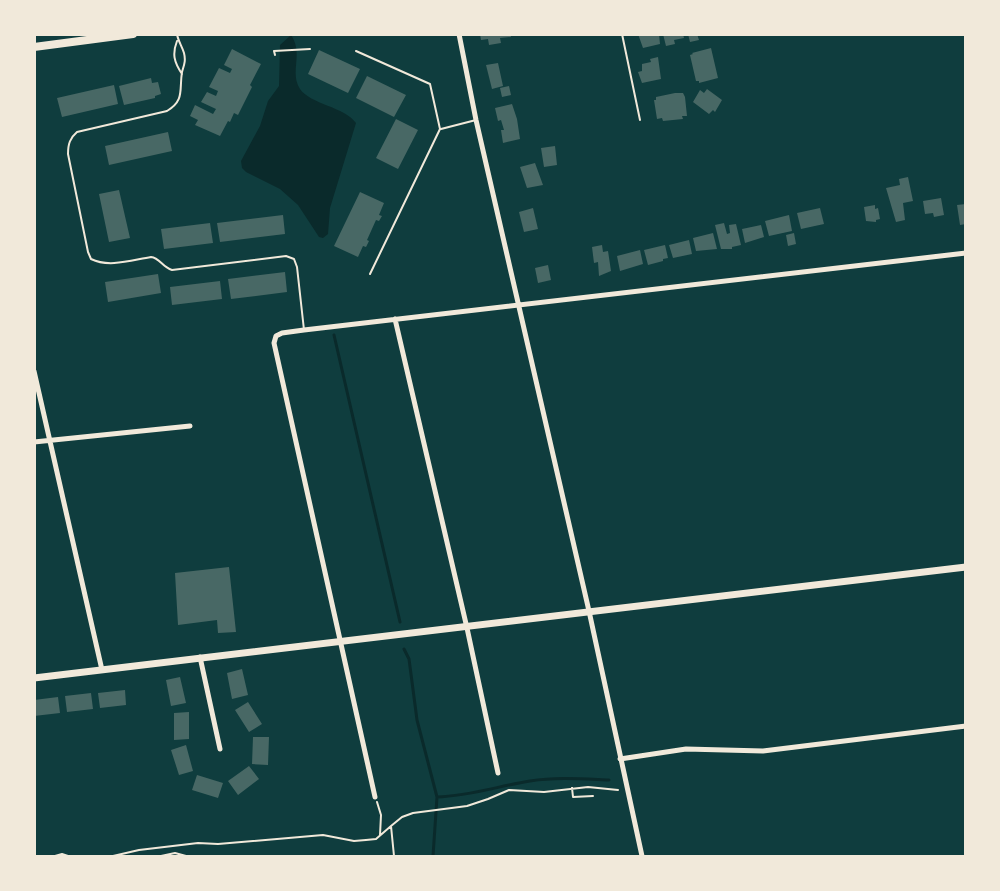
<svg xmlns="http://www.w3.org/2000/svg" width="1000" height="891" font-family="Karla,sans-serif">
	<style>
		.water { fill: #0a2a2b }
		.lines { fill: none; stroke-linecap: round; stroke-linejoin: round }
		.stream { stroke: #0a2a2b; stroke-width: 3 }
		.building { fill: #486865 }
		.path { stroke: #f1e9da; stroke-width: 2 }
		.service { stroke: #f1e9da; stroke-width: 2 }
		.minor { stroke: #f1e9da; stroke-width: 5 }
		.tertiary { stroke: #f1e9da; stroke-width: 7 }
		.primary { stroke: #f1e9da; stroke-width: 8 }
	</style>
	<rect width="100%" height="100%" fill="#0f3d3e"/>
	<!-- water -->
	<path class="water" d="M291 35C304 54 289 72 300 89 310 104 345 107 356 123L330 208 328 234 323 238 319 237 298 205 280 189 246 172 242 168 241 161 260 126 268 101 279 86 280 45Z"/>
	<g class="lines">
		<!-- stream -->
		<path class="stream" d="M334 335 400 622
			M404 649 409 659 417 720 437 797C469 796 499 786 530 781 557 777 583 779 609 780
			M433 856 437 797"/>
	</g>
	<!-- building -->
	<path class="building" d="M480 34H510L511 37 500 38 501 43 489 45 488 39 481 40Z
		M638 34H659L660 44 643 48Z
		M663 34H683L684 38 674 40 675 44 666 46Z
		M688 34H697L699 40 690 42Z
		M711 48 718 78 699 83V81H696L690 55 693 54 692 53Z
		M232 49 261 64 250 85 252 87 238 115 234 113 230 122 228 121 220 136 195 125 198 120 190 116 195 105 213 114 216 109 201 102 207 92 216 96 218 91 209 87 219 68 230 73 232 69 224 65Z
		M319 50 360 69 348 93 308 74Z
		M658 57 661 79 642 83 638 72 642 71V64L651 62 650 59Z
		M498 63 503 86 492 89 486 65Z
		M367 76 406 95 394 117 356 98Z
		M151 78 152 83 158 82 161 94 155 96V98L124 105 119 86Z
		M114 85 118 104 62 117 57 98Z
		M509 86 511 95 502 97 500 88Z
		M707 89 722 100 715 112 713 110 709 114 693 102 700 90 704 93Z
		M675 93H683L685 97 687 116H682L683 119 663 121 662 118 657 119 654 100H656V97Z
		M512 104 517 119 520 139 503 143 501 130H504L501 120 498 121 495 108Z
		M396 119 418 130 398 169 376 158Z
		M168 132 172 151 109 165 105 146Z
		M555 146 557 165 544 167 541 148Z
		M535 163 543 185 527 188 520 167Z
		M908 177 913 201 903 203 905 220 896 222 886 188 900 185 899 179Z
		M119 190 130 238 109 242 99 194Z
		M360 192 384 203 379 215 382 216 379 221 376 220 367 240 369 241 366 247 363 246 358 257 334 246Z
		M941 198 944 215 934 217 933 213 925 214 923 201Z
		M966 204V224L960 225 957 205Z
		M875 205V209L878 208 880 219 876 220V222L866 221 864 207Z
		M533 208 538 229 524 232 519 212Z
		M820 208 824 224 801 229 797 213Z
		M283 215 285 234 220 242 217 223Z
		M789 215 792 231 769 236 765 221Z
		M210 223 213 243 164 249 161 229Z
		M724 223 727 234 730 233 729 225 736 224 741 245 732 247V249H721L715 225Z
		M761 225 764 237 745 243 742 229Z
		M713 233 717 249 696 251 693 238Z
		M794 233 796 244 788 246 786 235Z
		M689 240 692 254 673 258 669 245Z
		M602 245 603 252 608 251 611 271 599 276 598 262 594 263 592 247Z
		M665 245 668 258 663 259V261L648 265 644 250Z
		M640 250 643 264 620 271 617 256Z
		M548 265 551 280 538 283 535 268Z
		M285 272 287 292 231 299 228 279Z
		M158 274 161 293 108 302 105 282Z
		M220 281 222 299 172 305 170 287Z
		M229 567 236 632 218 633 217 620 178 625 175 573Z
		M242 669 248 695 232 699 227 673Z
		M180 677 186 703 171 706 166 680Z
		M125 690 126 705 100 708 98 693Z
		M91 693 93 709 67 712 65 696Z
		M58 697 60 713 34 716V700Z
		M248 702 262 724 249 732 235 710Z
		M189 712V739L174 740V713Z
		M253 737H269L268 765 252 764Z
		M186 745 193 771 179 775 171 750Z
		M249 766 259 779 238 795 228 781Z
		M197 775 223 783 218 798 192 790Z"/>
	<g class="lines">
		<!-- path -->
		<path class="path" d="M275 55 274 51 310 49
			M572 788 573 797 593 796
			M377 802 381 815 380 835
			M55 856 62 854 68 856
			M113 856 139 850 198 843 218 844 323 835 354 841 366 840 376 839 391 826
			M161 856 175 853 186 856
			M394 856 391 826 402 817 413 813 467 806 488 799 509 790 544 792 588 787 618 790"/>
		<!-- service -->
		<path class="service" d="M177 34C178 41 182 46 184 53 186 61 184 65 182 72 179 90 185 100 167 111L77 132C70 138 68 144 68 154L88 252 91 259C109 268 132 260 151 257 160 258 162 267 172 270L286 256 294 259 297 267 304 330
			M622 34 640 120
			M177 41C172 54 174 62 182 74
			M356 51 430 84 440 129 370 274
			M441 129 476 120"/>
		<!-- minor -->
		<path class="minor" d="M459 34 476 120 589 611 642 856
			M395 319 467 628 498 773
			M34 371 102 670
			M34 442 190 426
			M200 657 220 749
			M620 759 686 749 763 751 966 726
			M375 797 274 343 276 336 282 333 304 330 966 253"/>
		<!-- tertiary -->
		<path class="tertiary" d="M34 678 966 567"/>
		<!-- primary -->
		<path class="primary" d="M34 47 133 34"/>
	</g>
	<!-- border -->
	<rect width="1000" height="891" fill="none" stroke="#f1e9da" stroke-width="72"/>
</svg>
